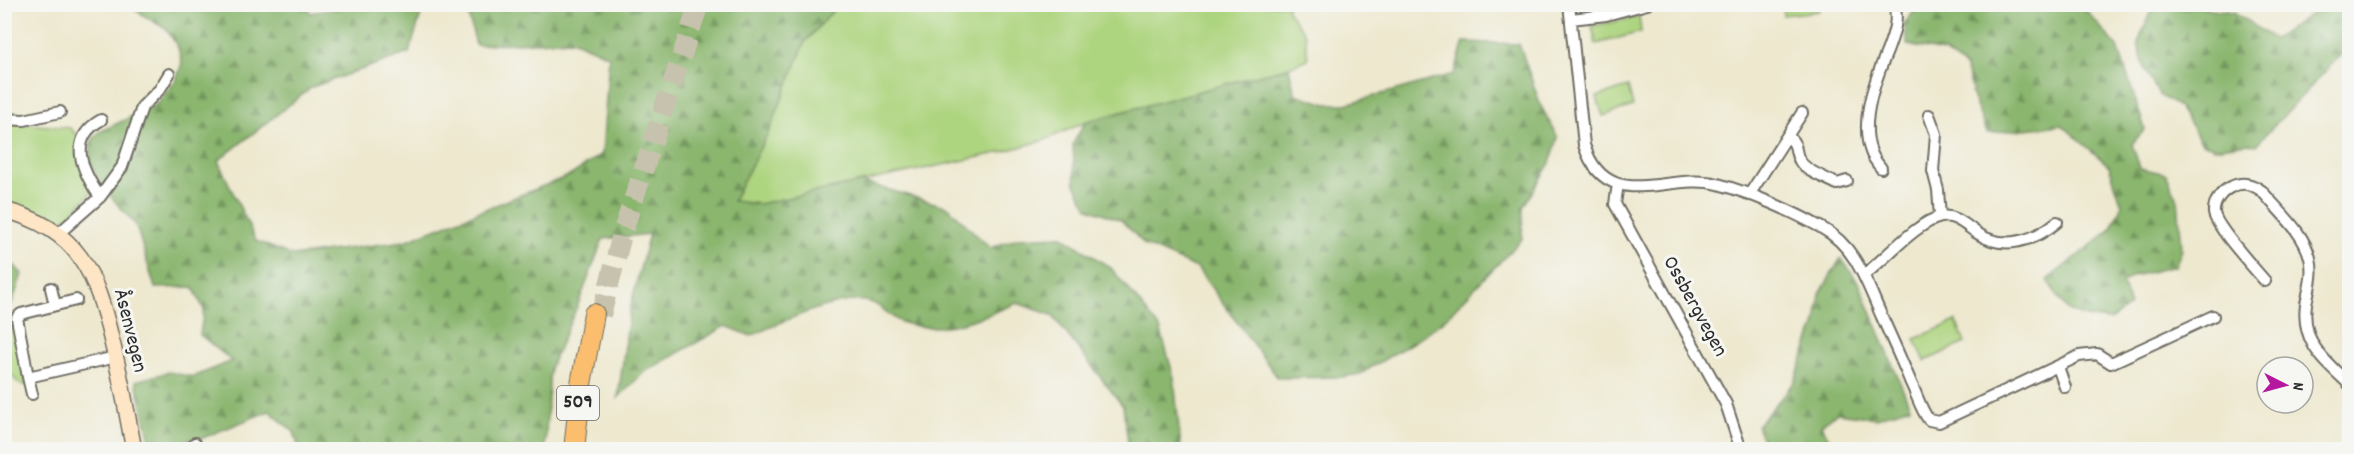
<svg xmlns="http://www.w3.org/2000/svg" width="2354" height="454" font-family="Dekko,sans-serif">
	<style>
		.green { fill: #add47f; stroke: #6c8055; stroke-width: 1.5 }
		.forest { fill: url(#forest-firs); stroke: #5a704c; stroke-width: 1.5 }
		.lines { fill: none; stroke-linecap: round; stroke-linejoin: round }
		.highway-tunnel { stroke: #c6c2ad; stroke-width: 20; stroke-dasharray: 20 10; stroke-linecap: butt }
		.street-casing { stroke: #6f6d64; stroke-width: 14 }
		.secondary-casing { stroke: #6f6d64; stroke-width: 18 }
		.highway-casing { stroke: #6f6d64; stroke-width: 22 }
		.street { stroke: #fff; stroke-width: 10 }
		.secondary { stroke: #fde5c5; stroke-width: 15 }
		.highway { stroke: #fbbe6e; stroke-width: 20 }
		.labels { text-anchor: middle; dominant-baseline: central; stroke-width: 6; stroke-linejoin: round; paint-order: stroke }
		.shield { fill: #f6f6f2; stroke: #686867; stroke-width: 1.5 }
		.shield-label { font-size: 20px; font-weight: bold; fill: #2b2b2b }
		.street-label { font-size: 21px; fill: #2b2b2b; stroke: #f6f6f2 }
	</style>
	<defs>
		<pattern id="forest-firs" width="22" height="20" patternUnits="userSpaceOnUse" patternTransform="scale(1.5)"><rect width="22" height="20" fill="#8ab66e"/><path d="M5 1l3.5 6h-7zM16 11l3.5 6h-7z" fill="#71945b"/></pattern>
	</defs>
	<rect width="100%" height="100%" fill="#f6f6f2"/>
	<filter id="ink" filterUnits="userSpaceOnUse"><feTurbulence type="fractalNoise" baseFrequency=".0167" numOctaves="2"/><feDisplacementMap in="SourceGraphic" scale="12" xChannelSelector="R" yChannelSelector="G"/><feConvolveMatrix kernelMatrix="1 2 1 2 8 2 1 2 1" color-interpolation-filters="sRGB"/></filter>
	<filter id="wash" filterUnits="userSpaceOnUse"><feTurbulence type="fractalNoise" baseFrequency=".008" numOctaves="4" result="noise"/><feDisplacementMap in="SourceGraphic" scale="24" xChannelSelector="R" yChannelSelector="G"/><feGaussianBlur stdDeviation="1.35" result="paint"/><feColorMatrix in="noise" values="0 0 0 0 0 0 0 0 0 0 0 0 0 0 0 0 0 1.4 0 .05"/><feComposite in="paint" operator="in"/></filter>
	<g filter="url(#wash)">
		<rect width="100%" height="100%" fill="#ede8ce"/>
		<!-- green -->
		<path class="green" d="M838 5H1288V11L1305 34 1308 59 1289 67 1085 122 1045 140 998 153 759 204 732 201 770 129 805 42Z
			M1782 5H1818L1819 11 1783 15Z
			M1639 17 1641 32 1596 44 1592 26Z
			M1628 87 1633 106 1603 116 1597 97Z
			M4 122 70 128 79 137 91 193 62 222 49 220 5 203Z
			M12 318 27 385 19 384 5 367V320Z
			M1956 321 1965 343 1925 361 1915 339Z"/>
		<!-- forest -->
		<path class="forest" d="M308 4 310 13 354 5H424L409 53 312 87 218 161 256 241 293 256 405 241 571 175 602 154 609 56 572 40 476 45 466 5H838L805 42 770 129 733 201 759 204 862 182 948 207 990 248 1018 238 1062 236 1111 268 1160 328 1174 378 1181 449H1129L1123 406 1052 315 1017 303C981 318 940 336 901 322 890 318 882 305 870 302 841 294 779 323 751 336L726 326 644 372 618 398 630 308 649 234 603 239 579 302 550 368 545 449H299L294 432 269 411 200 439 151 445 136 381 169 372 193 377 232 361 200 335 204 310 193 287 155 288 136 225 99 183 90 162 91 142 99 132 156 105 176 80 182 63 178 47 166 29 135 10V5Z
			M1920 4 2081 5 2118 47 2145 129 2132 144 2140 168 2166 174 2178 200 2182 249 2175 266 2133 276 2122 283 2130 306 2110 320 2090 318 2072 312 2067 310 2047 280 2110 230 2122 205 2109 166 2062 125 1987 133 1971 93 1973 91 1965 67 1944 52 1908 45 1904 24Z
			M2153 5H2184L2234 12 2274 39 2324 5H2349V46L2256 145 2247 143 2215 148 2202 143 2179 107 2159 95 2144 68 2138 43Z
			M1464 42 1519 44 1540 104 1558 138 1550 163 1523 207 1522 239 1444 320 1415 341 1360 374 1342 377 1278 378 1197 268 1145 245 1121 220 1088 208 1075 184 1073 144 1085 122 1289 67 1295 94 1327 104H1346L1454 74Z
			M4 254 22 274 11 306 5 310Z
			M1841 258 1860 285 1910 407 1876 418 1837 413 1821 425 1835 449H1767L1757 426 1794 383 1816 323 1820 294Z"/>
	</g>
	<g filter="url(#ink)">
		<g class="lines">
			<!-- highway-tunnel -->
			<path class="highway-tunnel" d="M601 315 623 231 699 4"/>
			<!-- street casing -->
			<g class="street-casing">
				<path id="street" d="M1569 4 1584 145C1607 216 1668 171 1718 184 1751 193 1792 211 1822 228 1856 246 1867 284 1882 317 1892 339 1902 361 1911 383 1917 395 1921 410 1929 420L1939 422 2079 356 2097 354 2111 363 2213 316
					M1571 19 1606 15 1647 4
					M1929 115 1936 134 1933 171 1938 190 1940 217
					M4 119 24 120 60 112
					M1788 136C1800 147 1793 151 1800 161 1806 172 1827 178 1837 184L1847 181
					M1881 168C1877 163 1873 158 1871 152 1859 121 1876 78 1888 49 1893 35 1899 20 1894 4
					M1618 184 1615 204 1726 404 1741 450
					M1749 195 1802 113
					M100 197C82 171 67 139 101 120
					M58 234 100 197 122 167 142 107 160 89 169 74
					M1864 275C1884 260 1918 221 1941 217 1956 214 1966 226 1977 233 2003 251 2034 241 2057 222
					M2265 281C2254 268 2216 227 2214 213 2213 202 2222 191 2231 187 2243 181 2252 184 2262 191 2278 211 2304 232 2310 258 2314 274 2309 288 2306 304 2301 343 2324 360 2350 385
					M51 288 55 305
					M76 300 21 314 17 318 28 377 116 357
					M2058 367 2065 387
					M28 377 32 394
					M195 443 196 450"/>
			</g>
			<!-- secondary casing -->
			<g class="secondary-casing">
				<path id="secondary" d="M4 210C80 229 96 274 112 342 121 378 127 414 134 450"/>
			</g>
			<!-- highway casing -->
			<g class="highway-casing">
				<path id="highway" d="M574 450 581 384 594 314"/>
			</g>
			<!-- street -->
			<use href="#street" class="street"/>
			<!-- secondary -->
			<use href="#secondary" class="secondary"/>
			<!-- highway -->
			<use href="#highway" class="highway"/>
		</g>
	</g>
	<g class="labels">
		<!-- shield labels -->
		<rect class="shield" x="557" y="386" width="42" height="34" rx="4.5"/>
		<g class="shield-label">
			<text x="578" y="403">509</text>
		</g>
		<!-- street labels -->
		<g class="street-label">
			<text transform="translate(1694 307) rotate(61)">Ossbergvegen</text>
			<text transform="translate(129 331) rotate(76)">Åsenvegen</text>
		</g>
	</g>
	<!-- margin -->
	<rect width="2354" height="454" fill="none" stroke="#f6f6f2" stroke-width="24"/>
	<!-- north arrow -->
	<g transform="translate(2285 385) rotate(96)"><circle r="28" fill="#f6f6f2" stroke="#a5a5a2" stroke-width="1.5"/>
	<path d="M0-4.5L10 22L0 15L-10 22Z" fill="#b5179e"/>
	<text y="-9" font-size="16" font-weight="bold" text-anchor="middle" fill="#2b2b2b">N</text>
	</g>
</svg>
